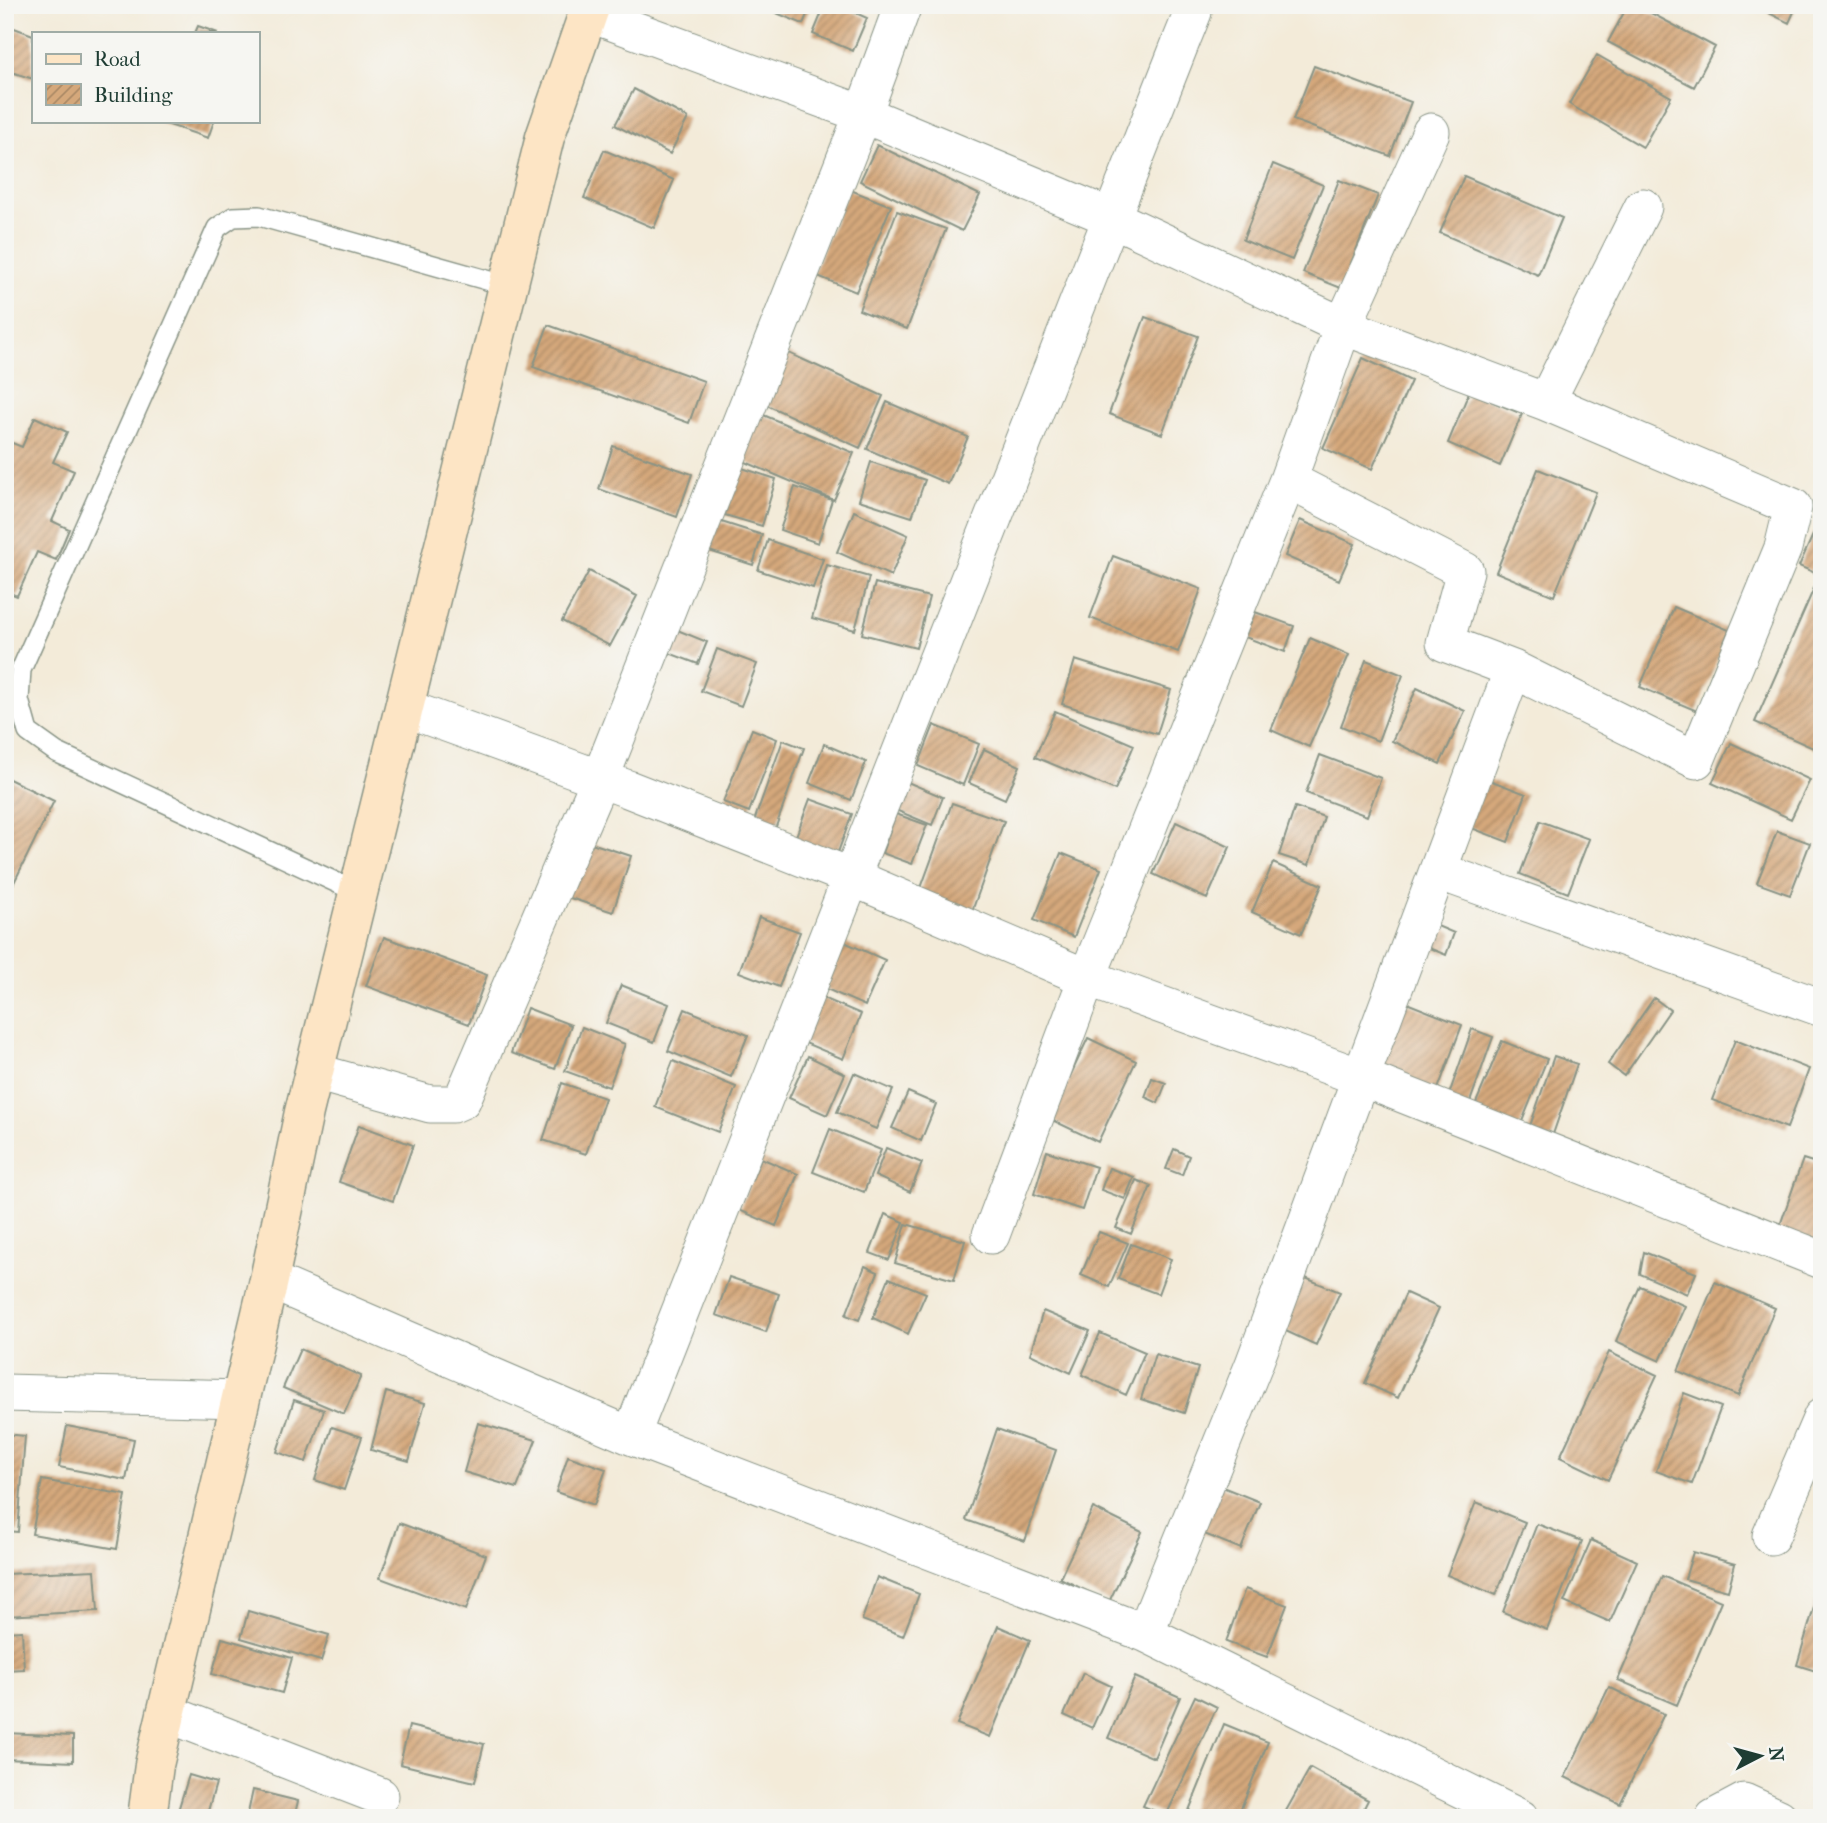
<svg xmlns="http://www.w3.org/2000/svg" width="1827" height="1823" font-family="'IM FELL French Canon',serif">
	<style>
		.building { fill: url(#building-hatch) }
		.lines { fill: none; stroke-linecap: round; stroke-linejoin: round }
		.lane-casing { stroke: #899486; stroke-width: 22 }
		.street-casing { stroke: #899486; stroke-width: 39 }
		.secondary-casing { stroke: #899486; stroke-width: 41 }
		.lane { stroke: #fff; stroke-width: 19 }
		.street { stroke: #fff; stroke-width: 37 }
		.secondary { stroke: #fde5c5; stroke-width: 38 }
	</style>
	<defs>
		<pattern id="building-hatch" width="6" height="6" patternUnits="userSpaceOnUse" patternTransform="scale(1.75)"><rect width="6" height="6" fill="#d5a87b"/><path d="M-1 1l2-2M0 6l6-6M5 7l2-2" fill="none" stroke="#ac8a66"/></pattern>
	</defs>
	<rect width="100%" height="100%" fill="#f6f6f2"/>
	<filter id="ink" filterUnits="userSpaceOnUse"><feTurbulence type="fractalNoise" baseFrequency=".0143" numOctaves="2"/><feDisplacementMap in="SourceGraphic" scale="14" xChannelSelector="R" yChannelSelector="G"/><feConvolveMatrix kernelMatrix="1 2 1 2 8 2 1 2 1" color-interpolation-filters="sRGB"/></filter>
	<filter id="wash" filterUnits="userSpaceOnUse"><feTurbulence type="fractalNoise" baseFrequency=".00686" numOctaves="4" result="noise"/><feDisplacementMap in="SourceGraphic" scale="28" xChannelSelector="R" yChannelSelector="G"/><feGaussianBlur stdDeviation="1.57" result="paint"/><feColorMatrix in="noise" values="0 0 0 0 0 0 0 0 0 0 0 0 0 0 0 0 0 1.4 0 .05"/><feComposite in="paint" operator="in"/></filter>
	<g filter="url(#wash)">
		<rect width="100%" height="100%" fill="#f3ebd9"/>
		<g id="blocks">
			<!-- building -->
			<path class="building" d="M5 5H13L6 25 33 35V79L5 70Z
				M757 5H811L803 24Z
				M825 5H838L867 18 853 51 813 34Z
				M1628 5H1636L1715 47 1694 87 1608 42Z
				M1753 5H1797L1789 23Z
				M198 26 218 33H195Z
				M1597 55 1671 97 1643 147 1569 104Z
				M1314 66 1411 102 1390 156 1293 120Z
				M634 89 688 118 670 154 615 125Z
				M157 121H214L208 138Z
				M877 145 980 195 962 231 860 181Z
				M604 150 674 180 654 228 584 198Z
				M1273 164 1323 185 1292 260 1243 240Z
				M1464 176 1562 218 1538 275 1440 233Z
				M1339 180 1378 195 1341 288 1303 273Z
				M848 189 891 206 856 292 813 274Z
				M897 211 946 229 907 329 859 310Z
				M1145 317 1198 336 1162 434 1109 414Z
				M548 325 704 381 689 423 533 367Z
				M782 350 883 396 860 448 758 401Z
				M1363 358 1411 381 1372 469 1323 448Z
				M1469 392 1522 414 1500 466 1448 443Z
				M887 402 968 437 948 484 867 449Z
				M761 414 854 453 834 500 741 460Z
				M35 417 67 432 53 462 74 471 52 521 69 529 56 560 37 552 17 596 5 591V440L22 447Z
				M613 446 692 474 677 517 599 489Z
				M871 462 925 480 912 517 859 500Z
				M739 467 776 479 762 526 725 515Z
				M1538 469 1596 492 1554 596 1496 572Z
				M795 487 832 500 818 543 780 530Z
				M854 511 908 535 891 576 837 552Z
				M1822 515V576L1799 566Z
				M712 519 762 535 753 565 703 549Z
				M1300 520 1355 544 1339 580 1285 556Z
				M768 540 823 559 813 588 758 570Z
				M1113 556 1201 589 1178 652 1090 618Z
				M827 565 869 577 855 630 812 618Z
				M589 571 637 596 610 646 562 621Z
				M875 583 929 597 916 648 862 634Z
				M1815 586 1822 588V752L1755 722Z
				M1674 607 1729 630 1697 711 1640 687Z
				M1255 612 1294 626 1285 652 1245 637Z
				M670 627 707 642 698 664 661 650Z
				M1310 638 1349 655 1309 747 1271 730Z
				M717 649 757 664 741 706 701 691Z
				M1075 660 1171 690 1157 734 1062 704Z
				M1366 660 1403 675 1378 741 1341 726Z
				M1417 688 1465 711 1440 764 1392 741Z
				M1055 711 1134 745 1115 790 1035 757Z
				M934 725 979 744 963 785 918 766Z
				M752 729 777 739 749 812 723 802Z
				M783 740 804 748 773 835 752 827Z
				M1731 743 1810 780 1791 819 1712 783Z
				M824 744 866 762 851 800 809 783Z
				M984 749 1020 766 1005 799 969 783Z
				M1320 755 1381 778 1367 816 1306 793Z
				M1479 776 1526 794 1508 842 1461 824Z
				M5 777 54 801 5 901Z
				M905 781 943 797 932 825 893 809Z
				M810 799 852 814 834 863 792 847Z
				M952 803 1004 821 970 917 917 899Z
				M1295 807 1324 817 1309 865 1279 855Z
				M896 814 927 825 912 864 882 853Z
				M1540 821 1589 839 1568 893 1520 874Z
				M1176 822 1230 847 1207 899 1153 874Z
				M1777 831 1810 843 1790 895 1757 883Z
				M579 839 631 856 613 912 561 895Z
				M1061 853 1101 869 1074 937 1034 920Z
				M1273 863 1322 885 1301 934 1252 912Z
				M759 917 800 932 779 987 739 972Z
				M1423 920 1454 933 1446 955 1414 942Z
				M384 937 487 975 469 1024 366 986Z
				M842 941 885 960 865 1006 822 987Z
				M621 985 669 1004 654 1042 606 1023Z
				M816 995 861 1014 843 1059 798 1040Z
				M1394 998 1462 1025 1435 1097 1366 1070Z
				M1654 998 1670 1010 1624 1076 1608 1064Z
				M527 1008 571 1025 555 1069 511 1053Z
				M685 1009 748 1035 731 1077 668 1051Z
				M582 1027 625 1044 609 1087 565 1071Z
				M1472 1029 1493 1037 1466 1113 1445 1106Z
				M1088 1038 1136 1061 1098 1142 1050 1119Z
				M1735 1040 1809 1069 1787 1128 1712 1100Z
				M1502 1041 1547 1059 1517 1134 1471 1115Z
				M808 1056 845 1074 827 1115 789 1098Z
				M1554 1056 1577 1064 1551 1140 1528 1132Z
				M673 1061 736 1087 718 1132 655 1107Z
				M854 1073 893 1090 876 1129 837 1112Z
				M1152 1078 1166 1083 1158 1103 1145 1097Z
				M562 1083 605 1098 586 1154 543 1140Z
				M908 1092 936 1104 921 1141 892 1128Z
				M359 1125 413 1145 393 1201 339 1182Z
				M830 1129 881 1150 864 1192 813 1172Z
				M886 1148 922 1163 910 1192 875 1176Z
				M1174 1149 1189 1156 1182 1175 1166 1169Z
				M1047 1151 1096 1167 1082 1210 1034 1194Z
				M761 1158 798 1174 776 1226 739 1210Z
				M1803 1159 1822 1165V1256L1775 1240Z
				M1109 1168 1134 1177 1125 1199 1101 1190Z
				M1136 1180 1151 1186 1131 1234 1116 1228Z
				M885 1214 904 1222 889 1260 870 1253Z
				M906 1224 965 1241 954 1280 895 1263Z
				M1099 1232 1128 1243 1109 1287 1081 1275Z
				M1131 1244 1171 1259 1158 1294 1118 1279Z
				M1644 1252 1696 1273 1687 1294 1640 1274Z
				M865 1266 878 1272 859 1320 846 1315Z
				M1298 1275 1340 1292 1316 1345 1279 1328Z
				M729 1277 779 1294 766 1332 716 1315Z
				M889 1278 926 1293 908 1334 873 1318Z
				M1715 1282 1775 1308 1738 1396 1678 1371Z
				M1640 1286 1685 1306 1660 1361 1616 1341Z
				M1406 1293 1439 1308 1398 1398 1365 1383Z
				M1043 1311 1090 1331 1071 1373 1030 1354Z
				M1100 1333 1145 1352 1126 1395 1082 1375Z
				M300 1349 361 1376 344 1414 283 1388Z
				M1609 1352 1657 1375 1608 1480 1560 1457Z
				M1155 1354 1198 1368 1184 1413 1141 1399Z
				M386 1392 425 1403 409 1461 371 1450Z
				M1684 1393 1721 1407 1692 1484 1656 1471Z
				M294 1400 324 1410 306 1462 277 1452Z
				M478 1423 536 1440 517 1488 464 1472Z
				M67 1426 134 1439 126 1480 59 1467Z
				M332 1427 362 1437 344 1490 315 1480Z
				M997 1429 1056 1450 1025 1541 966 1520Z
				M5 1434 25 1436 18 1532 5 1531Z
				M568 1456 606 1469 594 1505 556 1492Z
				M42 1480 126 1495 117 1549 32 1534Z
				M1210 1482 1260 1502 1241 1549 1192 1529Z
				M1476 1502 1525 1522 1496 1595 1447 1575Z
				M1093 1508 1142 1532 1109 1602 1060 1578Z
				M399 1523 486 1555 466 1610 380 1578Z
				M1537 1524 1582 1541 1547 1630 1503 1612Z
				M1591 1540 1637 1561 1610 1622 1564 1602Z
				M1693 1552 1735 1564 1728 1591 1685 1579Z
				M95 1570 98 1611 5 1616V1574Z
				M1662 1576 1721 1601 1677 1705 1618 1680Z
				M877 1577 919 1594 903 1636 862 1620Z
				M1821 1584H1822V1673L1797 1665Z
				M1245 1589 1287 1605 1267 1657 1226 1642Z
				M248 1611 329 1635 321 1661 241 1638Z
				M998 1626 1030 1640 990 1737 957 1724Z
				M22 1631 24 1669 5 1670V1632Z
				M222 1638 292 1658 282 1693 212 1674Z
				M1083 1673 1111 1686 1092 1728 1064 1715Z
				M1135 1677 1180 1697 1154 1758 1108 1738Z
				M1609 1687 1664 1714 1620 1804 1565 1777Z
				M1195 1696 1217 1707 1166 1816 1143 1806Z
				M1224 1724 1268 1742 1237 1818H1200L1188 1813Z
				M409 1726 484 1744 475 1782 400 1764Z
				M5 1733 73 1736V1762L5 1759Z
				M1310 1768 1368 1800 1359 1818H1282Z
				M189 1775 216 1783 206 1818H190L177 1814Z
				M253 1790 298 1801 294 1818H270L248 1813Z"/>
		</g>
	</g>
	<g filter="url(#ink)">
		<use href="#blocks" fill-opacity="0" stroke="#899486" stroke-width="2"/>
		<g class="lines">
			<!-- lane casing -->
			<g class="lane-casing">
				<path id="lane" d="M359 893 56 752 28 732 19 700 21 670 217 228 233 217 259 216 508 286"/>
			</g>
			<!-- street casing -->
			<g class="street-casing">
				<path id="street" d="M588 13 863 114 1110 217 1343 326 1546 402 1793 507 1783 548 1696 760 1513 669 1445 643 1465 571 1288 480
					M1546 402 1643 207
					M405 708 628 789 849 876 1087 978 1360 1077 1822 1260
					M1438 871 1822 1008
					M315 1072 430 1104H453L462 1100 600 779 863 114 903 5
					M991 1235 1087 978 1288 480 1343 326 1431 132
					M269 1280 631 1436 1145 1633 1520 1818
					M5 1393 241 1399
					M631 1436C816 960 1002 485 1193 12
					M1771 1536 1822 1417
					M1145 1633 1254 1364 1513 669
					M166 1713 380 1796
					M1714 1818 1744 1802 1779 1818"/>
			</g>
			<!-- secondary casing -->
			<g class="secondary-casing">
				<path id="secondary" d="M147 1818 154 1765 269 1280 304 1112 545 137 591 5"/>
			</g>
			<!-- lane -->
			<use href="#lane" class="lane"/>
			<!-- street -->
			<use href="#street" class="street"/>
			<!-- secondary -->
			<use href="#secondary" class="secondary"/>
		</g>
	</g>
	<!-- margin -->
	<rect width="1827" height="1823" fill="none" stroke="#f6f6f2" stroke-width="28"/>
	<!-- legend -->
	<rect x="32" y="32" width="228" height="91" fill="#f6f6f2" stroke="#a0aca6" stroke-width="2"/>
	<rect x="46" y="54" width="35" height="10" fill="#fde5c5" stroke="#a0aca6" stroke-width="2"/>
	<text x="94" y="66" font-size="21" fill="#1f3d34">Road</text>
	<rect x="46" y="84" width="35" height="21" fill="url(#building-hatch)" stroke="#a0aca6" stroke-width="2"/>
	<text x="94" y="102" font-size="21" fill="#1f3d34">Building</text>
	<!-- north arrow -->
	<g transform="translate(1760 1756) rotate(84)" stroke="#f6f6f2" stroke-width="5" paint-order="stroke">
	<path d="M0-5L12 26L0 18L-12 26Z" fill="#1f3d34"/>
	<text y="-10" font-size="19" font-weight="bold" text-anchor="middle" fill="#1f3d34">N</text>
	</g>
</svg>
